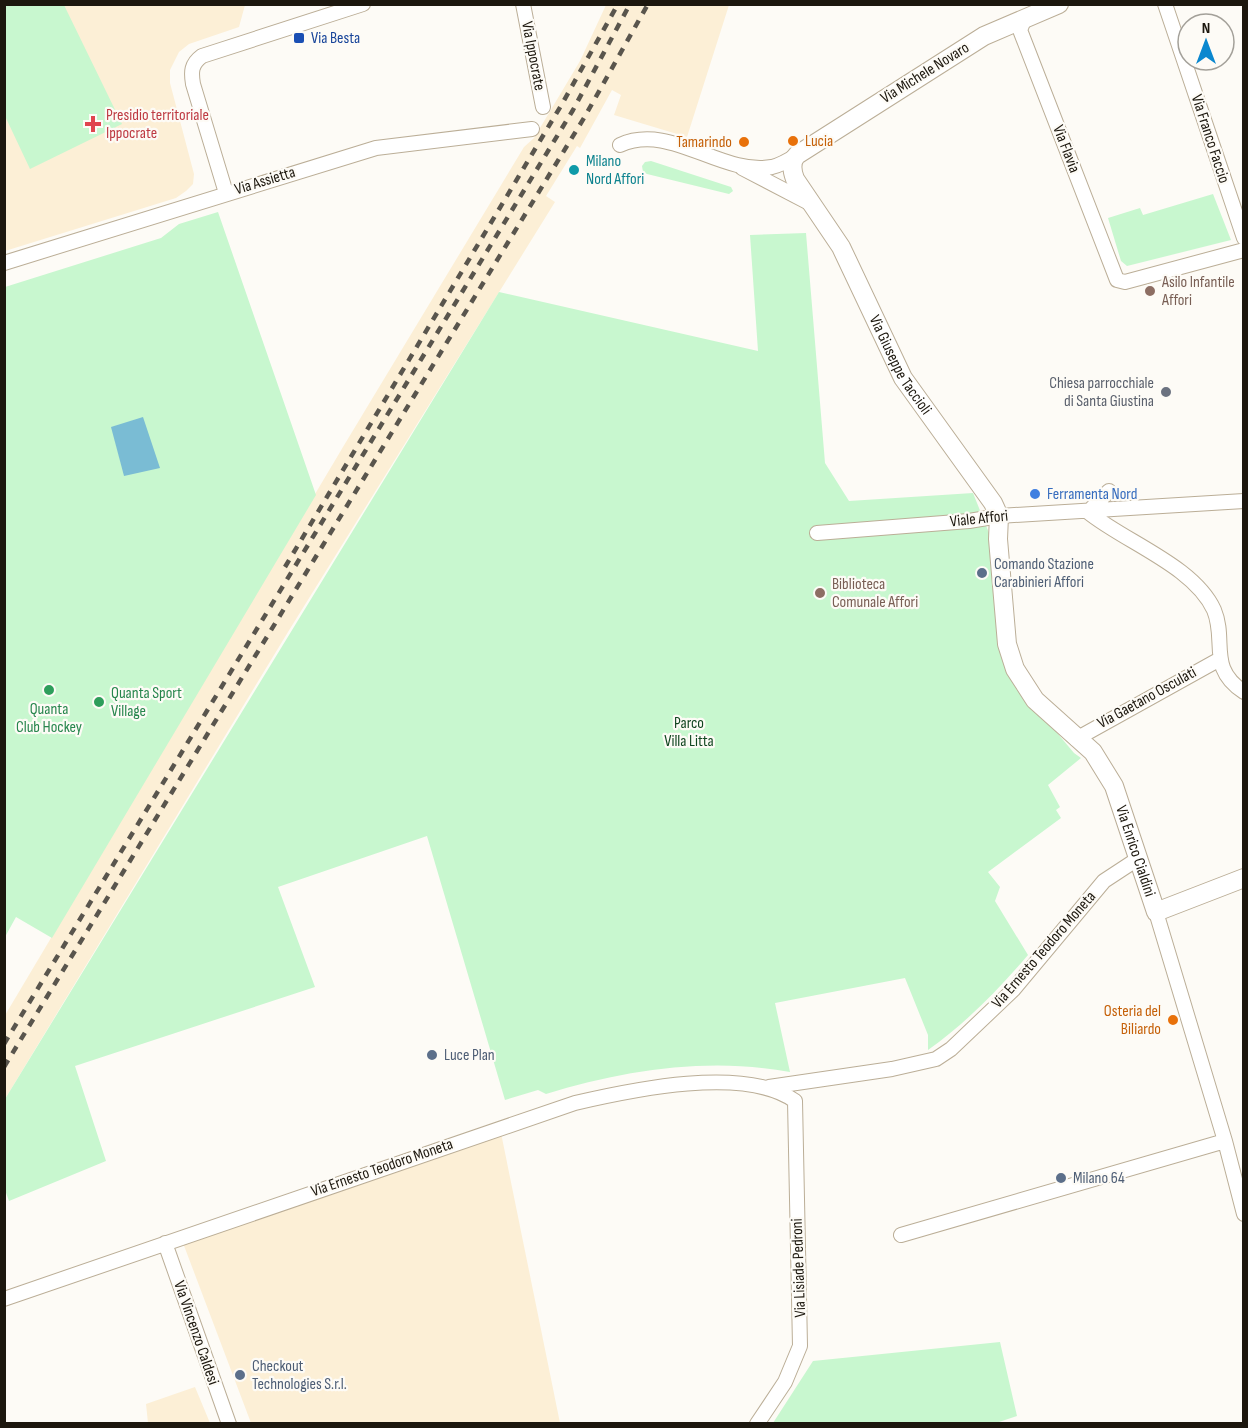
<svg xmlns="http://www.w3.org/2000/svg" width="1248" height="1428" font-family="'Sofia Sans Condensed',sans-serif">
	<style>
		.built { fill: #fcefd6 }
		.green { fill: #c8f7cf }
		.water { fill: #7abcd4 }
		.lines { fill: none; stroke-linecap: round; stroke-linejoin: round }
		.street-casing { stroke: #bbae97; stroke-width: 16 }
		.secondary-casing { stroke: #bbae97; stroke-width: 20 }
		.street { stroke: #fff; stroke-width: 14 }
		.secondary { stroke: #fff; stroke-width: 18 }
		.rail { stroke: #59554d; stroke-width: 4.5; stroke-dasharray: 8 8; stroke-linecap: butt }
		.transit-dot { fill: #1a4fb4; stroke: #fdfbf6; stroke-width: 2 }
		.health-dot { fill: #e0444e; stroke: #fdfbf6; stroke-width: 2 }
		.food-dot { fill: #e8710a; stroke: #fdfbf6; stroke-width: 2 }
		.culture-dot { fill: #0f9aa8; stroke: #fdfbf6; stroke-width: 2 }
		.education-dot { fill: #8d6e63; stroke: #fdfbf6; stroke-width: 2 }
		.worship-dot { fill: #6b7280; stroke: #fdfbf6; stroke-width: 2 }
		.shop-dot { fill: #3f7fe0; stroke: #fdfbf6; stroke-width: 2 }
		.service-dot { fill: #5c6f8a; stroke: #fdfbf6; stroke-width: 2 }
		.leisure-dot { fill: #2e9e5b; stroke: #fdfbf6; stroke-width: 2 }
		.labels { text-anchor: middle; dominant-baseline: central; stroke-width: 4.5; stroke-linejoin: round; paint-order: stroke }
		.transit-label { font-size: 16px; fill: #164399; stroke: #fdfbf6; text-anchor: start }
		.street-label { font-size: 16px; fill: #1c170e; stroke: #fdfbf6 }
		.health-label { font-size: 16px; fill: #be3a42; stroke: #fdfbf6; text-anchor: start }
		.food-label { font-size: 16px; fill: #c56008; stroke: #fdfbf6; text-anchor: end }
		.culture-label { font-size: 16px; fill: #0d838f; stroke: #fdfbf6; text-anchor: start }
		.education-label { font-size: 16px; fill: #785e54; stroke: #fdfbf6; text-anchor: start }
		.worship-label { font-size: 16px; fill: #5b616d; stroke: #fdfbf6; text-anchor: end }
		.shop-label { font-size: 16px; fill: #366cbe; stroke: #fdfbf6; text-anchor: start }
		.service-label { font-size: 16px; fill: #4e5e75; stroke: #fdfbf6; text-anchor: start }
		.leisure-label { font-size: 16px; fill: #27864d; stroke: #fdfbf6; text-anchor: start }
		.park-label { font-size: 16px; fill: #114620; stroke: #fdfbf6 }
	</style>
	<rect width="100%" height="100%" fill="#fdfbf6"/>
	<!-- built -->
	<path class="built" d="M5 5H245L239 27 189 44 179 52 170 70V83L194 174 193 184 186 191 176 198 5 251Z
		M606 5H729L687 137 614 115 621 95 612 90 580 148 577 146 546 196 555 202 288 632 5 1099 4 1017 343 447 524 147 534 138 580 61Z
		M501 1133 560 1423H251L183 1243Z
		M195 1387 210 1423H148L146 1404Z"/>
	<!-- green -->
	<path class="green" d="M5 4 64 5 122 124 30 169 5 116Z
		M651 161 731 187 733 191 729 194 647 174 643 172 642 166 645 162Z
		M1213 194 1231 240 1127 266 1121 261 1108 218 1140 208 1143 215Z
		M218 212 316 495 52 938 16 917 5 937V287L161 238 179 224Z
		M806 233 825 463 849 501 973 493 989 533 1002 659 1011 678 1074 753 1081 758 1048 785 1060 807 1056 810 1061 818 988 872 1000 887 995 901 1028 955C997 991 966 1023 928 1050V1035L905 978 775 1003 790 1072C708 1057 625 1070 546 1094L538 1090 505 1100 427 836 278 887 315 987 75 1066 106 1161 9 1201 5 1190V1099L499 292 758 351 750 235Z
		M1000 1342 1017 1416 993 1424 773 1423 813 1361Z"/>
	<!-- water -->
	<path class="water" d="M143 417 160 468 124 476 111 427Z"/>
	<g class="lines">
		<!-- street casing -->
		<g class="street-casing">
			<path id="street" d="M523 4 543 107
				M1165 4 1244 238
				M1025 18 1020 30 1117 280 1125 282 1244 250
				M620 145C670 122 721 176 772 167 781 165 789 160 797 155
				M742 168 813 205
				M226 193 193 84C191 72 191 64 202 56L363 4
				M4 263 376 148 532 129
				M1088 512C1125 542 1194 566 1214 610 1227 641 1207 668 1244 692
				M1088 512 1109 491
				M817 533 969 521 999 516 1244 501
				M1076 739 1220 659
				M1156 912 1225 1141 1244 1214
				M769 1087 892 1069 936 1059 951 1049 1013 990 1104 881 1136 860
				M901 1235 1225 1141
				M165 1243 229 1424
				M4 1299 575 1103C631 1090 745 1065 795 1101
				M757 1424 785 1382 800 1346 795 1101"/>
		</g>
		<!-- secondary casing -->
		<g class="secondary-casing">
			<g id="secondary">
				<path id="s1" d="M1059 4 984 36 797 155C790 162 792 171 795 179L841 247 903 378 993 503 999 516 998 539 1007 644 1015 669 1035 700 1093 752 1114 786 1156 912 1244 878"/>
			</g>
		</g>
		<!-- street -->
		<use href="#street" class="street"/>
		<!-- secondary -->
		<use href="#secondary" class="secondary"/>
		<!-- rail -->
		<path class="rail" d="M285 567 562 104 618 4
			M4 1044 573 110 630 4
			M4 1067 584 118 648 4"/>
	</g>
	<!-- markers -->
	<rect class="transit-dot" x="293" y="32" width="12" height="12" rx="3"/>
	<path class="health-dot" d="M90 115h6v6h6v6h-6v6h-6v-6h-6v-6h6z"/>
	<g class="food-dot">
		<circle cx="793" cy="141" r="6"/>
		<circle cx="744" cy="142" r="6"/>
		<circle cx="1173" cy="1020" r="6"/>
	</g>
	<circle class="culture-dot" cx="574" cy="170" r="6"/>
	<g class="education-dot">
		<circle cx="1150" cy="291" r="6"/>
		<circle cx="820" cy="593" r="6"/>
	</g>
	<circle class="worship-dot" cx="1166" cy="392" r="6"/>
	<circle class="shop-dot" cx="1035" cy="494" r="6"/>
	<g class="service-dot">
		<circle cx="982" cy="573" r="6"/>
		<circle cx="432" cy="1055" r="6"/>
		<circle cx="1061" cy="1178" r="6"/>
		<circle cx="240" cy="1375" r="6"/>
	</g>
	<g class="leisure-dot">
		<circle cx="49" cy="690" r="6"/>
		<circle cx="99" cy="702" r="6"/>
	</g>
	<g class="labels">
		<!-- transit labels -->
		<g class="transit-label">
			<text x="311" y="38">Via Besta</text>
		</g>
		<!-- street labels -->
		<g class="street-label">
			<text transform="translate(533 56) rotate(79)">Via Ippocrate</text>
			<text transform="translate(925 73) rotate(-32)">Via Michele Novaro</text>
			<text transform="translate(1210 139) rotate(72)">Via Franco Faccio</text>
			<text transform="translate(1066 149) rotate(69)">Via Flavia</text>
			<text transform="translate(265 181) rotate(-17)">Via Assietta</text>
			<text stroke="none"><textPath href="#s1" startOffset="543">Via Giuseppe Taccioli</textPath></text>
			<text transform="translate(979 519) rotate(-6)">Viale Affori</text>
			<text transform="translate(1147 698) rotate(-29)">Via Gaetano Osculati</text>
			<text stroke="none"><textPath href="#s1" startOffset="1102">Via Enrico Cialdini</textPath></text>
			<text transform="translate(1044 950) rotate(-49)">Via Ernesto Teodoro Moneta</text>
			<text transform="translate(382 1168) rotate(-19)">Via Ernesto Teodoro Moneta</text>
			<text transform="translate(799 1268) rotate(-92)">Via Lisiade Pedroni</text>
			<text transform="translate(196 1333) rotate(71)">Via Vincenzo Caldesi</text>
		</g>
		<!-- health labels -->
		<g class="health-label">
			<text x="106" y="115">Presidio territoriale<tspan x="106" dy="18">Ippocrate</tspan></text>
		</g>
		<!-- food labels -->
		<g class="food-label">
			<text x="805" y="141" text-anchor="start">Lucia</text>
			<text x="732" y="142">Tamarindo</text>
			<text x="1161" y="1011">Osteria del<tspan x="1161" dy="18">Biliardo</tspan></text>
		</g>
		<!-- culture labels -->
		<g class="culture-label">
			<text x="586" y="161">Milano<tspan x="586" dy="18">Nord Affori</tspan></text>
		</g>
		<!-- education labels -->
		<g class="education-label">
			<text x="1162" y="282">Asilo Infantile<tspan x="1162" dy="18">Affori</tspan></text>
			<text x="832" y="584">Biblioteca<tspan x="832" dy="18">Comunale Affori</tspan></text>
		</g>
		<!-- worship labels -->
		<g class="worship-label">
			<text x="1154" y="383">Chiesa parrocchiale<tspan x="1154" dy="18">di Santa Giustina</tspan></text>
		</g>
		<!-- shop labels -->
		<g class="shop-label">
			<text x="1047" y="494">Ferramenta Nord</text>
		</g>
		<!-- service labels -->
		<g class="service-label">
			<text x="994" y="564">Comando Stazione<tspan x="994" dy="18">Carabinieri Affori</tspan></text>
			<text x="444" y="1055">Luce Plan</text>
			<text x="1073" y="1178">Milano 64</text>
			<text x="252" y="1366">Checkout<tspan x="252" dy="18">Technologies S.r.l.</tspan></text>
		</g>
		<!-- leisure labels -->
		<g class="leisure-label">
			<text x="111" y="693">Quanta Sport<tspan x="111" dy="18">Village</tspan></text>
			<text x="49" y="709" text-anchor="middle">Quanta<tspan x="49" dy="18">Club Hockey</tspan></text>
		</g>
		<!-- park labels -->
		<g class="park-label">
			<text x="689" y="723">Parco<tspan x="689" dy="18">Villa Litta</tspan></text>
		</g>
	</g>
	<!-- border -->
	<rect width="1248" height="1428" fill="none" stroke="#1c170e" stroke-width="12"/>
	<!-- north arrow -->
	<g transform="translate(1206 42)"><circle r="28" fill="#fdfbf6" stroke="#a3a099" stroke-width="1.5"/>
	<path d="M0-4.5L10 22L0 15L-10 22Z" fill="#0a87cf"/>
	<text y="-9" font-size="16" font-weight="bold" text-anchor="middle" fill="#1c170e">N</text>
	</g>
</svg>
